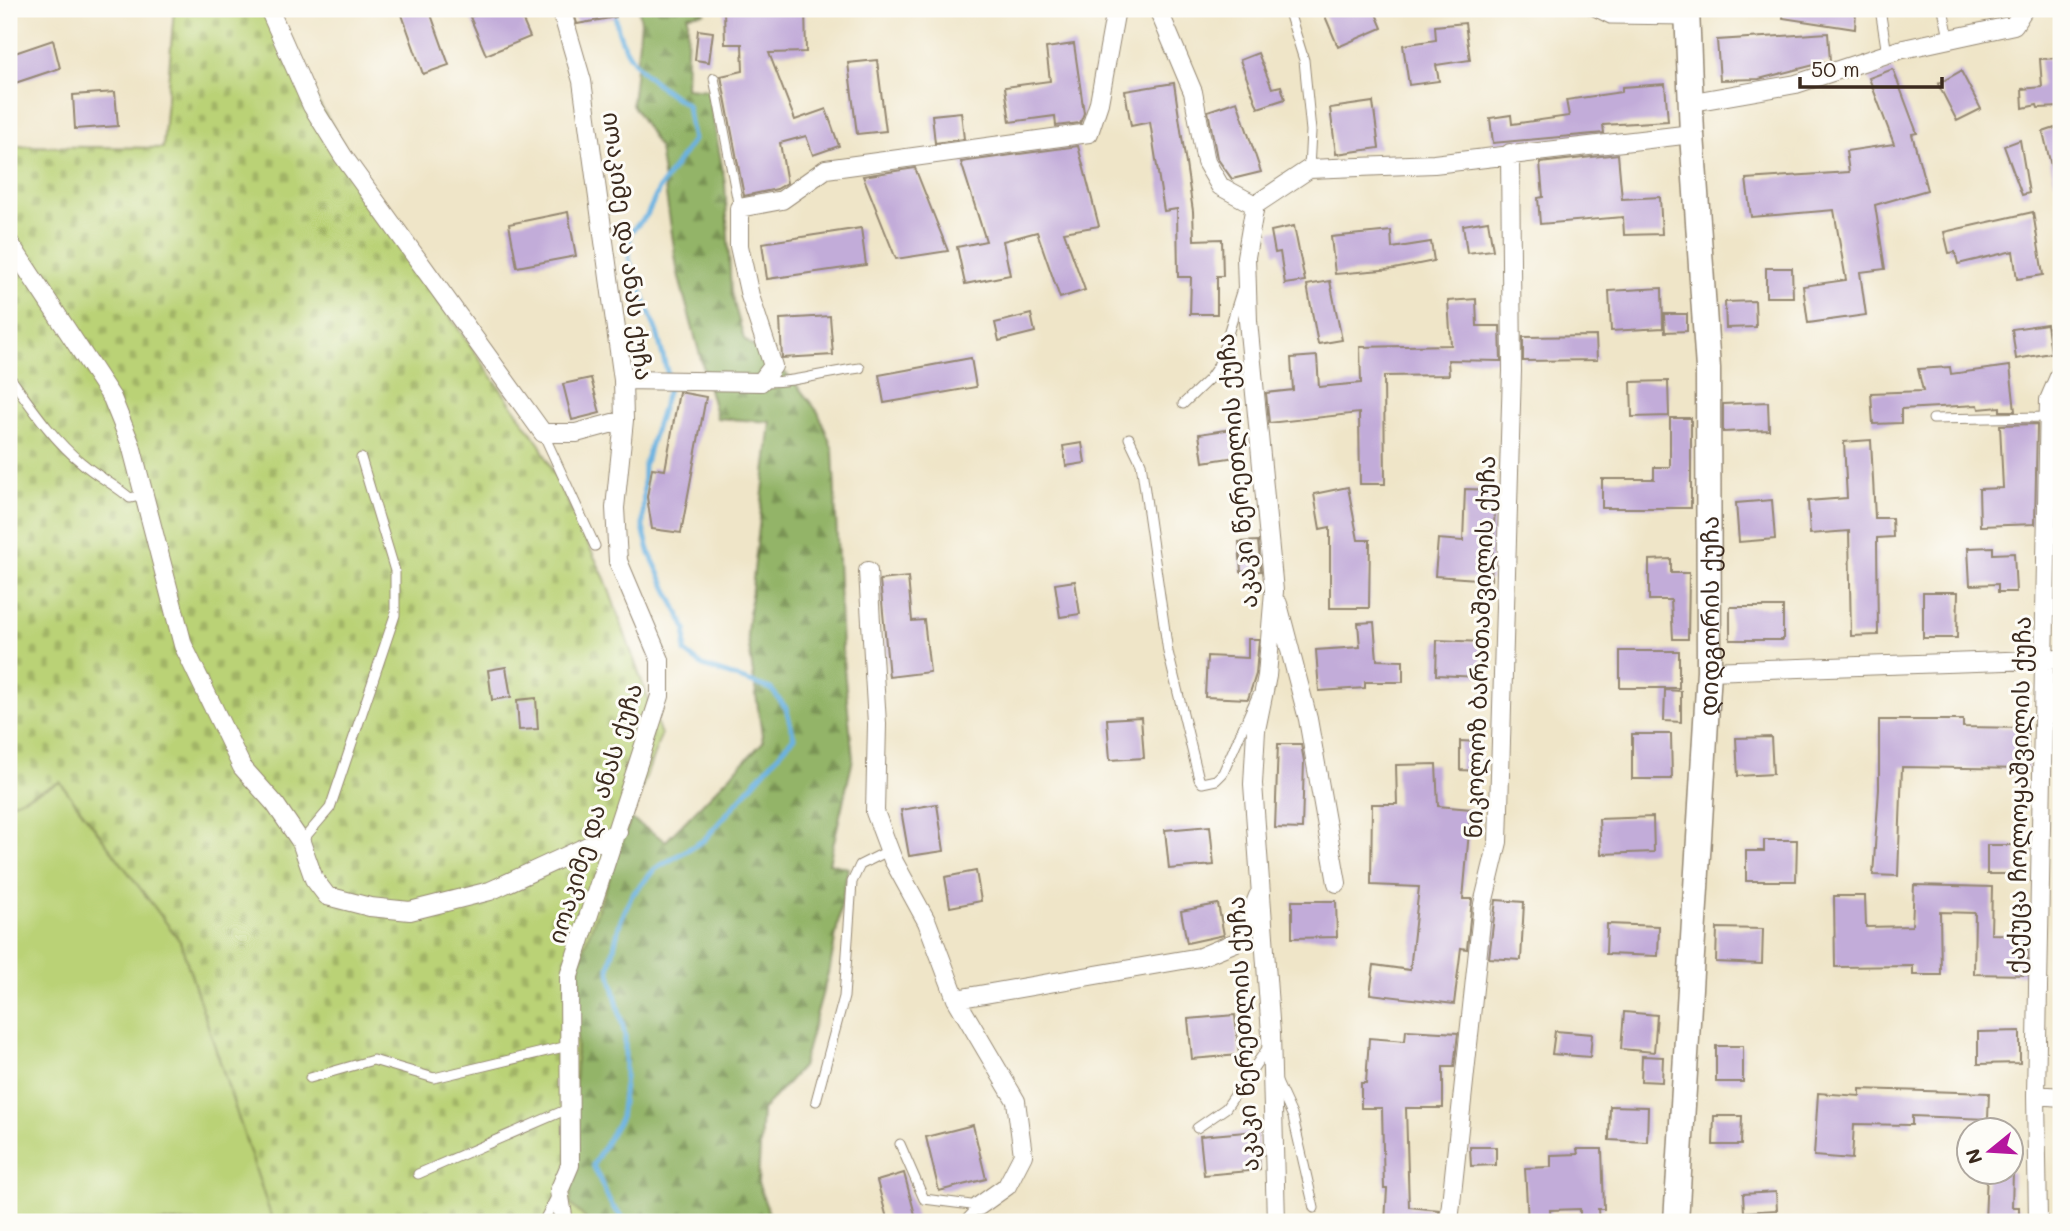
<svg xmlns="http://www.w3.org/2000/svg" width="2070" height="1231" font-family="Mali,'Noto Sans Georgian',sans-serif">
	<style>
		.green { fill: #bad276; stroke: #7a7e4a; stroke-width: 2 }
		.forest { fill: url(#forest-firs); stroke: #676f42; stroke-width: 2 }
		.cemetery { fill: url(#cemetery-stones); stroke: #7a7e4a; stroke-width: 2 }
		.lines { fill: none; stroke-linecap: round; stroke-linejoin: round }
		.stream { stroke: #6ab2e1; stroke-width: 5 }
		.building { fill: #c2acd9 }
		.lane-casing { stroke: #958873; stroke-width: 11 }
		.street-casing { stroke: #958873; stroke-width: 20 }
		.secondary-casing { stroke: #958873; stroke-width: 27 }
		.lane { stroke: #fff; stroke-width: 9 }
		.street { stroke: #fff; stroke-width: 18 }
		.secondary { stroke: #fff; stroke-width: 24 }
		.labels { text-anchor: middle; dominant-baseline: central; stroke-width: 6; stroke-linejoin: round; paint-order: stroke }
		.street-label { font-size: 24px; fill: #3b2a1e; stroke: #fdfcf7 }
	</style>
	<defs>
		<pattern id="forest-firs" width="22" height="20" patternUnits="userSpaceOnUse" patternTransform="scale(1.75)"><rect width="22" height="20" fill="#93b467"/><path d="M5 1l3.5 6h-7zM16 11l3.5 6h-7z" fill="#799354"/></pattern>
		<pattern id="cemetery-stones" width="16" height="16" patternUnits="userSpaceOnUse" patternTransform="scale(1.75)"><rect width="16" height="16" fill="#bad276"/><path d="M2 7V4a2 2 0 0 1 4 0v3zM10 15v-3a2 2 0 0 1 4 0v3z" fill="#a1b466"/></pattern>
	</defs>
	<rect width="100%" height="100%" fill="#fdfcf7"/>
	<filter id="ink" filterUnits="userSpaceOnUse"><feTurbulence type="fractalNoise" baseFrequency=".0143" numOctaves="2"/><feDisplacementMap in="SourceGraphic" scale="14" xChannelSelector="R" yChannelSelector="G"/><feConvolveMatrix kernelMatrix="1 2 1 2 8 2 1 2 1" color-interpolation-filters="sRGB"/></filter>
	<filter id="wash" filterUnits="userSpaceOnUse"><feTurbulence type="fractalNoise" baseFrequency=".00686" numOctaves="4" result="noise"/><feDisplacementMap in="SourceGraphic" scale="28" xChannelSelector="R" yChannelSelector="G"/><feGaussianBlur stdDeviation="1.57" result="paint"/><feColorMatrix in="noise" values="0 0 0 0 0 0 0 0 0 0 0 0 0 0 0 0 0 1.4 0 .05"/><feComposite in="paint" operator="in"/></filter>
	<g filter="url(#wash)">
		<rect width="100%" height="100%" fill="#efe5c8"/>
		<!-- green -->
		<path class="green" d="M60 782 180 941 273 1222H9V804Z"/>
		<!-- forest -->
		<path class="forest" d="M639 9H704L705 13 688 15 686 88 708 90 725 183 731 292 744 339 790 377 818 412 833 450 842 649 853 759 829 863 848 868 831 962 802 1067 762 1110 758 1183 772 1222H589L570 1205 580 959 631 819 666 841 763 742 747 632 771 422 717 418 678 274 659 148 632 104 641 22Z"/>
		<!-- cemetery -->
		<path class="cemetery" d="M174 9H262L429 287 540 445 605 579 661 735 580 959 570 1204 589 1222H273L180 941 60 782 9 804V146L163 148Z"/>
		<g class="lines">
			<!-- stream -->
			<path class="stream" d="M615 9C617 57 650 81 687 105L693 140 659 189 647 215 630 233 629 259 657 333 670 383 644 466 643 528 650 554 686 629 685 652 703 666 771 689 786 708 794 737 704 840 655 869 632 895 620 922 609 969 625 1035V1077L620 1119 593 1165 612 1206 627 1222"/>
		</g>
		<g id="blocks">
			<!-- building -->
			<path class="building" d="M400 9H429L449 65 423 74Z
				M490 9H518L530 37 486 55 470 17Z
				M573 9H616V17L577 24Z
				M724 9H805L806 52 769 53 795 120 826 109 839 146 813 155 806 136 780 143 787 183 777 189 744 196 721 76 743 71 742 44H725Z
				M1322 9H1374L1382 28 1338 47Z
				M1784 9H1856L1855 29 1783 18Z
				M1465 23 1470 60 1436 65 1439 81 1409 85 1403 45 1436 40 1435 26Z
				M698 30 713 32 709 62 695 60Z
				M1828 33 1830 61 1759 79 1720 80 1717 40Z
				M53 40 60 68 9 85V55Z
				M1074 44 1084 113 1080 123 1056 126 1055 116 1010 122 1005 87 1050 81 1046 48Z
				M1258 53 1272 88 1281 86 1285 99 1258 108 1240 60Z
				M2061 58V107L2038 108 2037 105 2023 108 2022 89 2042 87 2040 59Z
				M877 60 886 131 857 134 848 63Z
				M1893 69 1917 133 1912 134 1927 190 1875 205 1885 269 1860 272 1866 315 1808 323 1803 286 1846 280 1834 210 1751 217 1746 179 1849 172 1846 151 1894 144 1869 78Z
				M1961 71 1981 109 1957 121 1938 84Z
				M1174 83 1193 211 1194 240 1222 239 1223 276H1217V314H1190L1191 277H1178L1177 209 1164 211 1150 122 1131 126 1125 91Z
				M1665 84 1668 121 1603 125 1604 133 1493 143 1490 118 1511 115 1512 124 1569 116 1566 100 1622 92V87Z
				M115 92 118 126 75 129 73 95Z
				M1237 101 1261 172 1232 179 1217 158 1208 111Z
				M1373 102 1379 148 1336 154 1330 108Z
				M961 112 964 139 935 143 932 115Z
				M2061 126V182L2055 183 2043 132Z
				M2020 140 2029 193 2022 195 2004 146Z
				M1078 146 1099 226 1064 232 1085 290 1060 298 1037 232 1003 241 1010 275 965 284 957 247 986 241 961 162Z
				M1618 154 1622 199 1660 197 1662 234 1624 235 1623 217 1540 224 1538 198 1543 197 1540 163Z
				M915 168 948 251 896 259 863 176Z
				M568 212 576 256 517 267 509 224Z
				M2033 212 2043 275 2017 279 2013 251 1958 264 1955 252 1949 253 1944 232Z
				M1488 221 1493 250 1467 253 1463 225Z
				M1294 226 1305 281 1285 284 1280 252 1275 253 1271 231Z
				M861 228 866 265 767 279 762 243Z
				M1391 231 1392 248 1431 242 1434 261 1394 269 1335 274 1331 237Z
				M1766 268H1792L1793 297H1766Z
				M1330 281 1342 340 1318 344 1307 285Z
				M1662 288 1663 328 1611 331 1609 291Z
				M1476 299 1477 326H1500L1501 361 1448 360 1449 375 1384 376 1385 484H1360L1359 413 1269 423 1266 393 1293 390 1291 358 1317 356 1319 387 1361 383 1360 347 1451 345 1448 301Z
				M1755 301 1756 327 1726 328 1725 302Z
				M1031 314 1035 332 999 341 995 323Z
				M1664 314H1687V331L1665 332Z
				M830 316 833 355 782 358 780 319Z
				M2047 324 2051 353 2016 359 2012 329Z
				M1596 336 1597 360 1523 361V337Z
				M971 358 976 387 884 403 879 375Z
				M2010 366 2015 411H2000V407L1979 409 1978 405 1901 409V423L1873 424 1871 393 1923 391 1918 369 1950 367 1951 374Z
				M591 378 600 413 572 420 563 384Z
				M1668 381 1669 416 1632 417 1631 382Z
				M679 392 706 397 681 533 652 529 647 497 652 468 665 470Z
				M1768 402 1769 430 1723 432V404Z
				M1670 418H1691V508H1602V479H1654V467H1670Z
				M2037 424 2035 524 1980 526 1979 489 2003 488 2000 425Z
				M1232 429 1236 457 1203 462 1199 434Z
				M1871 440 1875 518H1892L1893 537 1877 538 1878 635 1851 636 1849 531 1810 534 1808 501 1847 498 1844 442Z
				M1082 443 1085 463 1066 466 1063 446Z
				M1348 487 1358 540H1370L1369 608H1330V527L1320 529 1314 494Z
				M1465 489 1496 490 1491 580 1435 576 1438 539 1463 541Z
				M1772 500 1775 539 1739 542 1736 503Z
				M1258 541 1261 571 1241 572 1239 542Z
				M1993 547V554L2014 553 2016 592H1998V584L1970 585 1968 548Z
				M1671 559V573H1689L1688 639H1673L1671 600H1649V560Z
				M908 577 912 621 924 620 930 672 889 677 880 580Z
				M1075 581 1080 614 1060 617 1055 584Z
				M1923 592H1958L1957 638H1923Z
				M1730 607H1783V640H1730Z
				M1374 622 1377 660 1403 661V682H1365V688L1319 691 1316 650 1360 647 1358 623Z
				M1248 639H1259L1256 674 1248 699 1205 697 1207 656 1248 658Z
				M1437 640 1482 642 1480 677 1436 675Z
				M1620 651H1679V688H1620Z
				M506 667 511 697 492 700 488 670Z
				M1665 690 1681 691V722L1664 721Z
				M536 698 538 729 519 730 517 700Z
				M1141 717 1144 758 1110 760 1107 719Z
				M1879 720H1963V727L2028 728V769L1902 767 1898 876 1873 875 1879 789Z
				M1632 734H1671L1672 779H1632Z
				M1771 737 1773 774 1738 776 1736 738Z
				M1460 741 1480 742V771L1460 770Z
				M1278 744H1301L1304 761 1302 829 1275 828Z
				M1436 764 1438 806 1471 809 1463 899H1472L1467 949 1461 948 1454 1004 1370 994 1374 965 1410 970 1419 887 1371 885 1372 804H1397L1396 765Z
				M937 804 944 851 909 856 901 810Z
				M1653 817 1654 852 1601 854 1599 819Z
				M1210 826 1214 865 1169 869 1165 830Z
				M1764 840H1797L1796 881H1746V851H1764Z
				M1987 845H2016V874H1987Z
				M976 871 981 901 950 907 945 877Z
				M1914 885 1992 887 1991 934 2028 935 2027 975 1974 974 1975 913 1940 912 1941 975H1913V966L1835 967 1834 896H1865L1866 927 1912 926Z
				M1496 900 1524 902 1521 960 1489 958Z
				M1292 901H1336L1337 937 1292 938Z
				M1218 904 1224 935 1187 943 1181 911Z
				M1607 924 1659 926 1658 956 1606 954Z
				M1717 928 1763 929 1762 964 1716 962Z
				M1624 1012 1657 1015 1654 1052 1621 1049Z
				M1235 1015 1239 1055 1192 1059 1188 1019Z
				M1406 1030 1458 1033 1454 1067H1443V1108H1406L1409 1207 1439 1210 1438 1222H1385L1387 1189H1384L1382 1108H1361V1083H1366L1369 1038 1405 1041Z
				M1555 1031 1592 1034 1590 1057 1552 1054Z
				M2020 1031V1063L1978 1064V1032Z
				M1716 1046H1743V1082H1716Z
				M1642 1056 1663 1057 1662 1082 1641 1081Z
				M1860 1089 1989 1093 1988 1119 1912 1116V1125L1854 1124 1852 1159 1814 1156 1818 1093 1860 1096Z
				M1610 1106 1648 1107 1647 1142 1609 1140Z
				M1714 1116H1742L1741 1145H1713Z
				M973 1125 986 1179 939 1191 926 1137Z
				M1257 1131 1260 1170 1204 1175 1200 1136Z
				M1470 1147H1496V1165L1471 1166Z
				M1577 1149H1602L1604 1209H1598L1599 1222H1580V1209L1550 1210 1551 1222H1528L1525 1168 1551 1167V1155L1578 1154Z
				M1987 1172H2013L2012 1207H2019V1222H1985Z
				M904 1173 917 1222H888L877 1181Z
				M1776 1192 1777 1210 1744 1212 1743 1194Z"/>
		</g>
	</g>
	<g filter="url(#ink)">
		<use href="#blocks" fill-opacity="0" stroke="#958873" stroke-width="2"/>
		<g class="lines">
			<!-- lane casing -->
			<g class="lane-casing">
				<path id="lane" d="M1288 9 1304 60 1311 131 1309 169
					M1590 9 1610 19 1687 20
					M1880 9 1887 54
					M1943 9 1949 38
					M714 78 739 208
					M9 376C30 405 53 440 82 463 97 476 115 485 130 498L144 495
					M761 382C796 383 826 372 860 368
					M1183 404 1209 379 1218 366 1241 292
					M1933 419 2049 417
					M543 433 595 546
					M1129 438 1141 463 1168 652 1199 779 1202 783 1216 780 1223 773 1257 696
					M301 842 330 808 395 615V571L361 458
					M310 1078 373 1060 434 1078 568 1046
					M1276 1080 1293 1117 1314 1208
					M816 1101 844 997 852 882 860 865 890 850
					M1197 1128 1226 1108 1268 1047
					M900 1144 924 1199 979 1206
					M418 1174 570 1108
					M543 1222 557 1195
					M964 1222 979 1206"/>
			</g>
			<!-- street casing -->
			<g class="street-casing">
				<path id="street" d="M269 9 312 106 343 156 543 433H576L624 420
					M561 9 582 81 623 380 624 420 615 508 618 561 660 660V696L569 976 570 1165 559 1191 564 1222
					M1158 9 1193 92 1206 162 1220 186 1255 205
					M1693 102 1796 84 1899 50 2014 25 2024 9
					M9 242 112 398 131 445 183 645 242 767 275 804 301 842 314 879 327 896 370 907 410 911 490 891 618 832
					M623 380 761 382 773 366 750 296 739 246V208L782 200 826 169 1089 133 1099 103 1116 9
					M868 571 877 724 875 812 893 860 927 922 956 999 1016 1101 1023 1155 1007 1186 979 1206
					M1278 604 1308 719 1337 883
					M1709 671 2061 659
					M956 999 1200 957 1241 940 1258 896
					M2036 1095 2061 1097
					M1276 1222 1271 1034 1253 784 1256 730 1267 676 1274 591 1248 321 1246 257 1255 205 1309 169 1434 164 1692 134
					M1449 1222 1483 904 1498 842 1512 371 1510 153
					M2038 1222 2036 1095 2049 400 2061 372"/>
			</g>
			<!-- secondary casing -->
			<g class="secondary-casing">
				<g id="secondary">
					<path id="s1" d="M1676 1222 1709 671 1708 369 1692 134 1687 9"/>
				</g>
			</g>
			<!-- lane -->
			<use href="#lane" class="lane"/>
			<!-- street -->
			<use href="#street" class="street"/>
			<!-- secondary -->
			<use href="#secondary" class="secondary"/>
		</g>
	</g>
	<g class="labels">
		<!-- street labels -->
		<g class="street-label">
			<text transform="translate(629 246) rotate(83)">იოაკიმე და ანას ქუჩა</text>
			<text transform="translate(1236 471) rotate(-95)">აკაკი წერეთლის ქუჩა</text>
			<text stroke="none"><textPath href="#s1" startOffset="607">დიდგორის ქუჩა</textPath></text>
			<text transform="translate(1479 647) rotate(-88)">ნიკოლოზ ბარათაშვილის ქუჩა</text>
			<text transform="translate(2018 795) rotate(-89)">ქაქუცა ჩოლოყაშვილის ქუჩა</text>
			<text transform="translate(594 813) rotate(-73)">იოაკიმე და ანას ქუჩა</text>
			<text transform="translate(1242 1034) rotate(-93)">აკაკი წერეთლის ქუჩა</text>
		</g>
	</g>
	<!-- margin -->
	<rect width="2070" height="1231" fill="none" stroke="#fdfcf7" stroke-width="35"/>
	<!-- north arrow -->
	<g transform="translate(1990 1151) rotate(252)"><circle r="33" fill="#fdfcf7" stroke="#afa8a0" stroke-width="2"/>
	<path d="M0-5L12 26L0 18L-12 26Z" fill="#b5179e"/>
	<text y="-10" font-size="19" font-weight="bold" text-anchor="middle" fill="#3b2a1e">N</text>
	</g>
	<!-- scale -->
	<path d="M1800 77v10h142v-10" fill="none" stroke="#3b2a1e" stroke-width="3.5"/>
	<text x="1811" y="77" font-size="21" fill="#3b2a1e" stroke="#fdfcf7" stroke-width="5" paint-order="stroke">50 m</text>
</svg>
